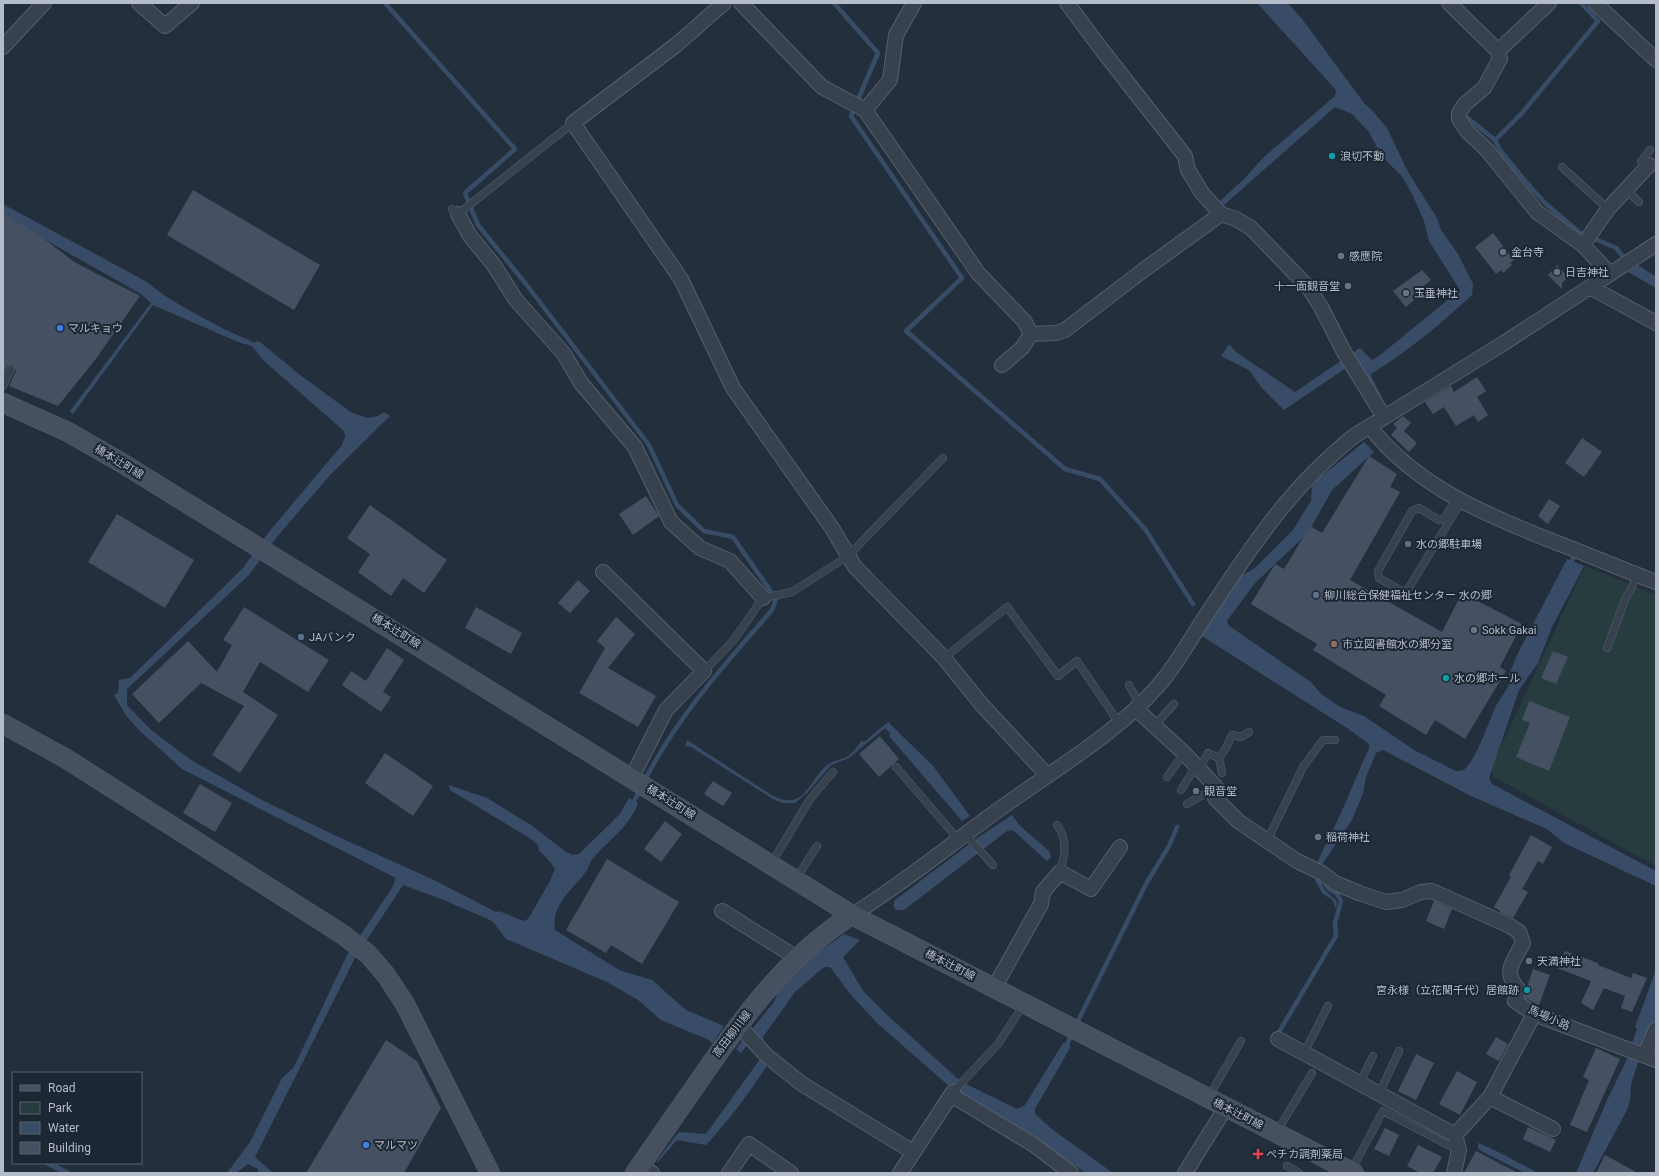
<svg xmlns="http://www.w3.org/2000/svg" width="1659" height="1176" font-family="Roboto,'Noto Sans JP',sans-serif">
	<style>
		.green { fill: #263c3f }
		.water { fill: #394c67 }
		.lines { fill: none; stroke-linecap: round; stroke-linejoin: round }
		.stream { stroke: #394c67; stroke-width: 4.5 }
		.building { fill: #455162 }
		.lane-casing { stroke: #565f6c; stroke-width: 8 }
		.street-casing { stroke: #565f6c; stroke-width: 16 }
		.secondary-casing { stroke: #565f6c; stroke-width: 20 }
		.lane { stroke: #38414e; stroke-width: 7 }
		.street { stroke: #38414e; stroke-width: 14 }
		.secondary { stroke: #465061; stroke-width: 19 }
		.culture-dot { fill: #0f9aa8; stroke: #1d2633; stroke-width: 1.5 }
		.worship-dot { fill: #6b7280; stroke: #1d2633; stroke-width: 1.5 }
		.shop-dot { fill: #3f7fe0; stroke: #1d2633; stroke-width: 1.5 }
		.service-dot { fill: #5c6f8a; stroke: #1d2633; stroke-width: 1.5 }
		.education-dot { fill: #8d6e63; stroke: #1d2633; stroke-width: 1.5 }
		.health-dot { fill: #e0444e; stroke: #1d2633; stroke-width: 1.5 }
		.labels { text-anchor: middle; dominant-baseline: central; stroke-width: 4; stroke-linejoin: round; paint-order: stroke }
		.poi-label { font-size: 11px; fill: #b4bcc9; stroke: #1d2633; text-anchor: start }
		.street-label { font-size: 11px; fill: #b4bcc9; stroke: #1d2633 }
	</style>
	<rect width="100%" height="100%" fill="#242f3e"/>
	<!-- green -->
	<path class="green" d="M1585 566 1656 595V866L1494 777 1491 768Z"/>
	<!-- water -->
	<path class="water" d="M1257 3H1288L1302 19 1364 103 1371 109 1387 128 1408 172 1437 218 1441 230 1458 254 1473 284 1472 295C1441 324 1408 351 1371 374V376L1382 398 1376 397 1346 368 1284 410 1262 388 1249 370 1221 356 1229 344 1236 352 1295 392 1360 348 1372 360 1379 356 1460 290 1429 241 1424 221 1413 196 1402 176 1382 157 1369 132 1352 114 1335 107 1224 205 1219 202 1244 179 1264 157 1335 96 1336 90Z
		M3 204 147 282C169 301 198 315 224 329 234 334 244 337 254 343L257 341 260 342 300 375 352 413 368 418 378 416 384 412 390 416 331 474 276 538 249 575 127 689V705L151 730 191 760 258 798 334 835 434 880 496 912 499 911 523 921 528 919 550 881 555 869C551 862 546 857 539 851L538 845 531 839 450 790 449 785 487 798 531 825 566 852 573 855 579 854 620 814 629 798 638 803C630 826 610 839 594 857 590 861 589 868 585 873 572 890 551 905 555 930L619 970 652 980 686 1010 724 1026 712 1044 709 1040 661 1020 638 1000 607 982 506 939 493 922 486 918 441 899 403 885 355 958 255 1157 273 1173H258V1169L248 1164 236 1173H227L250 1142 282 1078 294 1067 347 955 392 888 396 878 182 769 139 730 127 717 114 695 118 693 119 680 130 678 243 568 268 533 342 445 345 436 344 431 263 360 252 346 238 342 153 305 73 414 70 411 151 303 141 294 3 216Z
		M1638 265 1656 277V288L1628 272Z
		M1364 442 1374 452 1332 490 1308 533 1255 583 1232 614 1227 621 1228 625 1312 683 1320 693 1340 707 1364 716 1414 750 1456 771C1459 771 1462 771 1465 769 1478 756 1488 722 1497 704 1501 697 1506 691 1510 683L1508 677 1517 655 1567 559 1584 566 1552 627 1538 663 1519 690 1489 778 1492 784 1656 871V886L1564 843 1547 829 1471 796 1383 750 1376 753 1366 777 1363 793 1352 820 1321 866 1317 864C1323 848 1332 833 1339 817 1350 794 1358 771 1369 749V744L1347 728 1202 636 1217 608 1241 576 1255 568 1293 530 1311 501 1312 487 1318 479Z
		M888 722 933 766 970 816 962 821 889 736 891 734 885 728 849 758 831 765 808 792 795 803H782L773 799 691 747 685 746 687 740 773 796C806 811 807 782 827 765 832 761 839 760 844 758 850 757 858 745 862 741L864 742Z
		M1012 815 1020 826 1049 851 1051 857 1047 861 1016 833 1012 830 1007 831 904 910H896L893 906 895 900 979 837Z
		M1316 877 1319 878 1325 890 1337 901 1336 909 1332 899C1320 894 1321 889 1315 881Z
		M844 934 860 940 843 957 863 991 886 1014 958 1079 966 1084 1017 1109 1025 1105 1063 1043 1071 1046 1035 1109V1114L1053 1130 1113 1173H1086L1048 1147 957 1093 877 1023 851 995 830 967H824L795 992 763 1037 766 1067C748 1095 729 1120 706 1145L677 1140 657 1163 658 1159 679 1132 706 1134 760 1059 747 1045 741 1053 736 1049 774 1002 780 986 813 956Z
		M1656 970V1019L1644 1044 1631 1084 1630 1100 1627 1110 1593 1173H1576L1608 1098 1627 1059 1637 1028 1635 1027Z
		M1478 1143C1482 1143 1531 1169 1538 1173H1525L1481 1151 1478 1148Z
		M42 1163H54L73 1173H61Z"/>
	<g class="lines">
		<!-- stream -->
		<path class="stream" d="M385 3 515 149 465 193 478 225 526 284 649 445 677 505 704 531 733 537 776 599 772 610C725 664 676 718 644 782
			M834 3 878 53 851 116 962 278 906 331 1065 469 1100 479 1145 529 1193 604
			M1465 116 1495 140 1500 150 1532 189 1546 204 1579 232 1616 248 1626 260
			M1495 140 1522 113 1598 21 1581 3
			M1570 566 1573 558
			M632 805 641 788
			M1076 1025 1146 884 1169 846 1177 827
			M1276 1037 1336 936 1335 923 1341 901 1337 894 1328 888 1324 881
			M1065 1048 1072 1034"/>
	</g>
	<!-- building -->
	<path class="building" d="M193 190 320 265 294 310 167 235Z
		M3 214 36 233 76 263 140 296 95 360 58 406 9 386 16 371 13 365H8L3 374Z
		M1493 233 1514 260 1510 263 1512 265 1503 273 1501 270 1496 274 1475 247Z
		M1557 265 1568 277 1562 283V289L1548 275Z
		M1422 270 1431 280 1416 292 1419 296 1406 307 1393 291Z
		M1477 377 1486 391 1477 397 1488 415 1478 422 1474 415 1456 426 1444 407 1433 414 1425 402 1451 386 1454 392Z
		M1403 416 1411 423 1404 431 1417 443 1409 452 1391 435 1397 428 1393 424Z
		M1582 438 1602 452 1584 477 1565 463Z
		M1369 456 1397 474 1390 487 1400 492 1350 580 1442 632 1462 593 1522 624 1500 667 1506 671 1465 739 1435 720 1426 735 1379 706 1386 695 1313 650 1317 644 1251 604 1275 564 1284 569 1310 526 1322 533Z
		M646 496 659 516 633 535 619 514Z
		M1549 499 1560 506 1548 524 1538 516Z
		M370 505 447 560 424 593 403 578 391 596 358 572 370 554 347 538Z
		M117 514 194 560 165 608 88 562Z
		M578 580 590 591 570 613 558 603Z
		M244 607 329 660 308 692 260 662 243 692 278 715 240 773 212 755 244 706 201 683 159 723 132 694 188 641 217 672 232 645 223 640Z
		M476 607 522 633 511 654 465 628Z
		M616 617 635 634 608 668 656 696 638 727 579 693 605 648 597 641Z
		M387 648 404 660 383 692 391 697 381 712 342 685 351 671 366 681Z
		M1553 651 1568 657 1556 684 1541 678Z
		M1529 701 1570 717 1549 771 1516 757 1530 723 1522 720Z
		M880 736 899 759 879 777 859 754Z
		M385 753 433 786 413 816 365 783Z
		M713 781 732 793 723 806 704 794Z
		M200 784 232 803 215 832 183 813Z
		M665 821 682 834 661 862 644 849Z
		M1531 835 1552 847 1543 864 1538 861 1522 889 1528 892 1513 918 1499 912 1500 911 1494 907 1511 877 1509 875Z
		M607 859 679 902 642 964 611 945 606 953 566 930Z
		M1434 901 1452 909 1444 929 1426 921Z
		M1565 951 1598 963V965L1631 978 1633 973 1647 978 1632 1012 1621 1008 1625 996 1604 988 1593 1010 1581 1003 1591 981 1557 968Z
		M1533 969 1550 975 1539 1005 1525 998 1527 987Z
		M1496 1037 1508 1044 1499 1061 1486 1054Z
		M386 1040 417 1061 441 1108 404 1173H306Z
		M1596 1048 1620 1059 1587 1132 1570 1125 1589 1080 1583 1077Z
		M1416 1054 1434 1063 1416 1100 1398 1091Z
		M1457 1071 1477 1082 1460 1115 1439 1104Z
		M1528 1127 1556 1140 1550 1152 1523 1139Z
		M1385 1128 1399 1135 1389 1156 1374 1149Z
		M1418 1145 1442 1157 1433 1173H1420L1407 1166Z
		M1476 1151 1518 1173H1464Z
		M1605 1155 1638 1173H1596Z"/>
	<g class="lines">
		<!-- lane casing -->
		<g class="lane-casing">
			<path id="lane" d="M1562 167 1608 209
				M1645 169 1641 161 1650 150
				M1626 190 1639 202
				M452 209 458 214 573 123
				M3 386 11 369
				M1456 499 1444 519 1439 520 1419 508 1412 511 1378 571 1379 578 1403 592 1407 591 1461 502
				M1607 648 1625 600 1638 575
				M944 658 1007 607 1058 676 1077 661 1119 723
				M704 671 733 641 763 598 792 592 848 556 943 458
				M1129 685 1140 705
				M1154 726 1174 704
				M1219 758 1226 748 1232 735 1241 737 1249 732
				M896 767 958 839
				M1199 769 1208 753 1219 758 1222 773
				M1167 777 1184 753
				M1181 790 1196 766
				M1187 804 1216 787
				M1057 825C1068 840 1065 855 1060 872
				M965 834 993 865
				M1267 841 1303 767 1323 740H1335
				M771 864 810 799 833 772
				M796 879 817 846
				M1304 1053 1328 1006
				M1360 1083 1373 1056
				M953 1092 998 1044 1024 1004
				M1379 1094 1399 1051
				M1208 1098 1241 1041
				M1276 1133 1312 1073
				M1357 1160 1383 1111 1458 1150
				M1287 1166 1299 1173"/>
		</g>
		<!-- street casing -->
		<g class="street-casing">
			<path id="street" d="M139 3 165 26 192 3
				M724 3 676 45 573 123 681 279 733 388 832 528 855 567 944 658 982 705 1047 775
				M741 3 822 87 865 110 978 273 1025 322 1031 334
				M1067 3 1102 50 1185 156 1188 170 1202 193 1221 214 1236 219 1251 228 1308 287 1321 307 1344 352 1384 417
				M1449 3 1498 51
				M1549 3 1498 51 1500 59 1484 88 1465 104 1459 113V119L1467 131 1487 150 1537 212 1583 245 1610 274
				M1595 3 1656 60
				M3 47 44 3
				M865 110 890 80 896 35 914 3
				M458 214 470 236 493 264 516 300 564 354 581 383 635 447 671 522 700 548 730 561 763 598
				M1583 245 1608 209 1649 165
				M1590 287 1656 323
				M1031 334 1056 333 1065 330 1145 269 1221 214
				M1002 365 1022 348 1031 334
				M1370 427C1416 486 1484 514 1552 541 1587 554 1621 569 1656 582
				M603 572 704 671 666 710 632 777
				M1136 709 1184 753 1216 787 1215 798 1238 821 1297 861 1322 873 1335 883 1359 893 1386 902 1402 900 1421 892 1432 891 1510 926 1519 932 1523 943C1513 962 1502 972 1519 990L1515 1001 1534 1014 1656 1060
				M722 911 797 958
				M852 915C904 883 952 843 1001 808 1052 771 1116 734 1157 687 1177 665 1190 639 1207 614 1251 547 1290 487 1354 436L1504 343 1656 244
				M994 988 1041 904 1043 892 1060 872 1091 889 1120 847
				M738 1025 767 1056 802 1084 913 1152
				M1278 1039 1455 1135 1459 1150 1454 1173
				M1645 1054 1656 1029
				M951 1095 1034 1145 1071 1173
				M1490 1097 1553 1129
				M1455 1135 1490 1097 1534 1014
				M640 1165 652 1173
				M729 1173 749 1144 791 1173
				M900 1173 953 1092
				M1185 1173 1226 1107"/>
		</g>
		<!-- secondary casing -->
		<g class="secondary-casing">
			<path id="secondary" d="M3 403 68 432 122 463 852 915 1354 1173
				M3 724 65 758 342 934 368 954 386 975 405 1004 490 1173
				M635 1173C657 1141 679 1110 701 1078 743 1017 788 955 852 915"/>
		</g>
		<!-- lane -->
		<use href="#lane" class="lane"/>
		<!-- street -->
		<use href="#street" class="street"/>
		<!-- secondary -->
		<use href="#secondary" class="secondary"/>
	</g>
	<!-- markers -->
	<g class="culture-dot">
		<circle cx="1332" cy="156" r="4"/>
		<circle cx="1446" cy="678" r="4"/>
		<circle cx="1527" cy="990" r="4"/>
	</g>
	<g class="worship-dot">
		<circle cx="1503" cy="252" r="4"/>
		<circle cx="1341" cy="256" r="4"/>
		<circle cx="1557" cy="272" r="4"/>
		<circle cx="1348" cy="286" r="4"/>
		<circle cx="1406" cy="293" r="4"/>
		<circle cx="1474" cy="630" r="4"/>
		<circle cx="1196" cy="791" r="4"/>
		<circle cx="1318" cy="837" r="4"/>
		<circle cx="1529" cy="961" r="4"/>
	</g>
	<g class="shop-dot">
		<circle cx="60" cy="328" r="4"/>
		<circle cx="366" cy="1145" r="4"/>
	</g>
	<g class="service-dot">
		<circle cx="1408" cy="544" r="4"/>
		<circle cx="1316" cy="595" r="4"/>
		<circle cx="301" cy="637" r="4"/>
	</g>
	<circle class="education-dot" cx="1334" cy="644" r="4"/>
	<path class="health-dot" d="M1256 1148h4v4h4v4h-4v4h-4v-4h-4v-4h4z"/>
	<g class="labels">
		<!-- poi labels -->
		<g class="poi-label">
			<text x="1340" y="156">浪切不動</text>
			<text x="1511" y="252">金台寺</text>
			<text x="1349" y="256">感應院</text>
			<text x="1565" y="272">日吉神社</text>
			<text x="1340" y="286" text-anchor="end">十一面観音堂</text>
			<text x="1414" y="293">玉垂神社</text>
			<text x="68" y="328">マルキョウ</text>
			<text x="1416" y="544">水の郷駐車場</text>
			<text x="1324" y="595">柳川総合保健福祉センター 水の郷</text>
			<text x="1482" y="630">Sokk Gakai</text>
			<text x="309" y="637">JAバンク</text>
			<text x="1342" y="644">市立図書館水の郷分室</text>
			<text x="1454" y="678">水の郷ホール</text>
			<text x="1204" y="791">観音堂</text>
			<text x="1326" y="837">稲荷神社</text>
			<text x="1537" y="961">天満神社</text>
			<text x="1519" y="990" text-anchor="end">宮永様（立花誾千代）居館跡</text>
			<text x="374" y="1145">マルマツ</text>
			<text x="1266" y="1154">ペチカ調剤薬局</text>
		</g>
		<!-- street labels -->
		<g class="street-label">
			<text transform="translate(119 462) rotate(31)">橋本辻町線</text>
			<text transform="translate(396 631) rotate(32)">橋本辻町線</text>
			<text transform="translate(671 802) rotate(32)">橋本辻町線</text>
			<text transform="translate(950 965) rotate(27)">橋本辻町線</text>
			<text transform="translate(1549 1018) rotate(24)">馬場小路</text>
			<text transform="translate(732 1034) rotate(-53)">高田柳川線</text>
			<text transform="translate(1238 1114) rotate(27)">橋本辻町線</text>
		</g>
	</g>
	<!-- border -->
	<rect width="1659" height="1176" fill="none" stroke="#b4bcc9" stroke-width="8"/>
	<!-- legend -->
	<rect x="12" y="1072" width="130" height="92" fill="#1d2633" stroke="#59626f"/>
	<rect x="20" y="1085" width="20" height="6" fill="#465061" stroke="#59626f"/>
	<text x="48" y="1092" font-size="12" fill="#b4bcc9">Road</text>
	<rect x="20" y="1102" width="20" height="12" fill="#263c3f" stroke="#59626f"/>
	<text x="48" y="1112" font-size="12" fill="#b4bcc9">Park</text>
	<rect x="20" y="1122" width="20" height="12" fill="#394c67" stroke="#59626f"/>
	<text x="48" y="1132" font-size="12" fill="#b4bcc9">Water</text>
	<rect x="20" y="1142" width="20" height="12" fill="#455162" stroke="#59626f"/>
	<text x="48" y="1152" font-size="12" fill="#b4bcc9">Building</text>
</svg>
